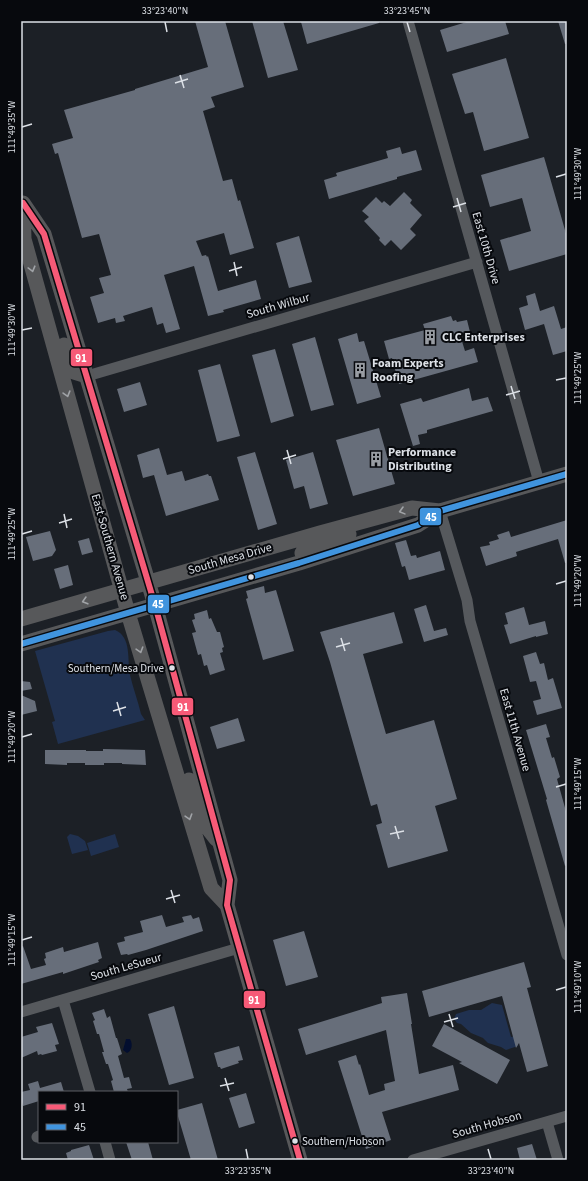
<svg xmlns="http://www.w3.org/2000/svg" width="588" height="1181" font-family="'Source Sans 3',sans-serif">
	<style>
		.green { fill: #203150 }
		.water { fill: #030e2f }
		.building { fill: #676e7a }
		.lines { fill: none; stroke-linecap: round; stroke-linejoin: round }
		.street { stroke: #56595d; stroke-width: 11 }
		.secondary { stroke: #57585a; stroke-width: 15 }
		.bus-1-casing { stroke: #07090d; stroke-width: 9 }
		.bus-2-casing { stroke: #07090d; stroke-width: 9 }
		.bus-1 { stroke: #f75a77; stroke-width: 6 }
		.bus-2 { stroke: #4094de; stroke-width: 6 }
		.oneway { stroke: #a0a3a7 }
		.ticks { fill: none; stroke: #dce0e6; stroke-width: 1.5 }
		.bus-dot { fill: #dce0e6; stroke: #07090d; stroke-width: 1.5 }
		.labels { text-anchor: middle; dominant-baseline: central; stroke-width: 4; stroke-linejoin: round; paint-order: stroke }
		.bus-label { font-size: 11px; fill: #dce0e6; stroke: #07090d; text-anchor: end }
		.street-label { font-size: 12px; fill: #dce0e6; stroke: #07090d }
		.poi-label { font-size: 12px; font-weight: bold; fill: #dce0e6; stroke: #07090d; text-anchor: start }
		.line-badge { stroke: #07090d; stroke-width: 1.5 }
		.badge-label { font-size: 11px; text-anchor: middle; font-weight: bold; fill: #fff }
		.neatline { fill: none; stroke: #dce0e6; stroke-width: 1.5 }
		.ticks-label { font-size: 10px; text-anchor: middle; fill: #dce0e6 }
	</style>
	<rect width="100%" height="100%" fill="#1c2026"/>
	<!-- green -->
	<path class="green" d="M115 630C132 637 127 660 130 675 133 688 138 701 141 714L145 720 58 744 52 722 55 721 35 651 108 631Z
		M70 834 78 836 85 841 88 850 72 854 67 837Z
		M115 834 119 847 91 856 87 843Z
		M492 1003 502 1005 511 1037 515 1036 518 1046 506 1050 501 1047 488 1043 483 1038 471 1033 461 1024 457 1023 454 1019 456 1014 469 1010H481Z"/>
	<!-- water -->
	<path class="water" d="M126 1039H130C133 1044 132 1051 127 1053L123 1050Z"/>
	<!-- building -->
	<path class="building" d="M195 21H225L244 87 211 97 215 107 203 111 223 181 232 179 238 201 240 200 254 248 230 255 224 233 196 241 202 256 206 255 207 257 208 256 218 291 256 280 261 299 223 310 224 312 208 316 194 266 164 275 180 329 166 333 163 323 157 325 152 307 123 316 125 321 116 323 115 318 98 323 90 297 104 293 99 278 111 275 99 234 82 238 58 153 55 154 52 144 73 138 64 110 135 90V89L208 67Z
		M252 21H283L298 70 268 78Z
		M305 21H379V23L307 44 301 22Z
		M470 21H505L509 34 447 52 440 30Z
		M558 21H567V44H565Z
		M506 58 529 138 484 151 473 112 465 114 452 74Z
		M400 147 402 154 416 150 422 170 397 177V179L329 199 324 180 337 176 336 173 388 158 386 151Z
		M544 157 567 237V254L509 271 500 240 531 231 522 198 490 207 481 175Z
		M404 192 412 200 410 203 422 215 410 229 416 235 401 250 391 240 385 246 379 240 380 238 364 221 369 217 362 211 376 197 382 203 384 201 390 206Z
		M299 236 312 282 289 288 276 243Z
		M535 293 540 311 554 306 561 329 567 327V351L553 355 544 324 525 330 519 308 528 305 526 296Z
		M451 316 453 321 456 320 457 322 467 320 470 332 460 335 465 351 474 348 478 362 399 384 392 358 389 359 384 341 425 330 423 324Z
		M357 333 359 342 364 341 381 397 357 404 338 339Z
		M315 337 334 405 311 411 292 344Z
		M275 349 294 416 271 423 252 355Z
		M220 364 240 436 217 442 198 370Z
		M140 382 147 405 124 412 117 389Z
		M469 388 472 401 488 397 493 411 427 430V433L418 435 420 444 413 446 400 404 421 398 423 402Z
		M379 428 395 484 353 496 336 440Z
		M159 448 167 475 182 471 185 481 208 474 209 476H211L219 500 166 516 154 475 143 478 137 455Z
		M255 452 277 524 258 530 237 457Z
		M313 452 328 504 310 509 304 486 294 489 286 460Z
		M567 520V563H565L558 539 516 552 517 556 486 566 480 547 490 545 489 542 499 539 497 535 509 531 511 537Z
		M50 531 56 550 52 556 33 561 26 537Z
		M89 538 93 552 82 555 78 541Z
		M406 540 411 556 416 555 417 558 440 551 445 570 409 580 405 566 402 567 395 543Z
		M68 565 73 585 60 589 54 569Z
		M264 586 265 593 276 590 294 651 263 660 246 599 248 598 246 591Z
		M426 605 434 631 446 628 448 635 424 642 414 609Z
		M524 607 529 625 545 621 548 634 536 637V636L510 644 504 625 508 624 505 613Z
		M207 610 209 619 211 618 217 632H220L224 647 222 648 223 652 220 653 225 670 210 675 207 665 204 666 201 654 198 655 192 633 196 632 192 620 195 619 194 614Z
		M394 612 403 643 363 654 386 734 434 720 457 799 435 806 448 851 388 868 376 825 382 823 377 804 371 806 330 662 320 632Z
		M536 652 540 664 544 663 548 680 553 678 562 708 537 715 533 701 541 699 536 681 530 682 523 656Z
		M21 681 30 682 32 689 21 691Z
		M21 695 35 701 37 711 21 715Z
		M238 718 245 741 217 749 210 727Z
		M546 724 550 737 546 738 552 758 554 757 560 777 557 779 567 815V865L565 866 546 800 547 799 526 730Z
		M103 749 145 750 146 765 122 764V763H104V765H85V763H67V765L45 764V750H86V751H103Z
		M162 915 166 927 184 922 182 917 191 915 193 919 199 917 203 931 146 950 128 955 127 954 121 955 117 943 125 941 124 937 143 932 140 921Z
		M304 931 318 977 286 986 273 940Z
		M98 942 102 958 98 960 99 962 63 974V972L21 984V947L23 946 31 969 46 965 44 959 46 958 45 953 63 947 64 952Z
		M524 962 531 987 527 988 548 1066 527 1072 519 1043 516 1048 502 996 429 1017 422 991Z
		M407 993 412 1024H411L419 1074 453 1065 459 1090 382 1112 391 1140 366 1149 338 1061 356 1055 359 1065 360 1064 369 1095 385 1090 384 1084 395 1081 386 1030 306 1055 298 1029 382 1003 381 997Z
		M174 1006 194 1078 169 1085 148 1014Z
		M104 1009 107 1018 110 1016 116 1038H117L122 1054 118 1056 124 1078 129 1077 132 1088 127 1089 128 1092H114L111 1081 113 1080 108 1064H106L102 1052H104L99 1034H97L93 1021 95 1020 92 1013Z
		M52 1023 59 1044 55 1045 57 1051 42 1055 41 1054 38 1055 37 1051 21 1058V1037L38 1032 36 1027Z
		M444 1024 510 1060 497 1084 459 1063 462 1062 432 1046Z
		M239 1046 243 1060 238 1061 239 1063 221 1069 220 1067H218L214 1053Z
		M38 1081 40 1088 61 1082 64 1092H39V1101L23 1106 21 1098V1092L30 1090 28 1084Z
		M246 1093 255 1123 239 1128 229 1098Z
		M202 1103 218 1160H191L177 1113V1110Z
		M126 1142H148L153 1160H132Z
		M532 1144 537 1160H520L517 1148Z
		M89 1145 94 1160H68L66 1153 71 1151V1150Z"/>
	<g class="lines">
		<!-- street -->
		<path class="street" d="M408 21 539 482
			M87 376 477 262
			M440 511 467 600 470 621 567 955
			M63 1000 90 1092
			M21 1012 239 948
			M547 1122 558 1160
			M37 1137 39 1136
			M105 1142 110 1160
			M413 1160 567 1116"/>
		<!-- secondary -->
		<path class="secondary" d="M23 203 44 234 155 605 230 880 227 905 300 1160
			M23 203 24 239 128 613 211 888 227 905
			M64 345 69 363 74 372 87 376
			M302 553 349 534
			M21 619 320 533 412 508 440 511
			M21 644 299 563 418 525 440 511 567 474
			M189 780 202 821 216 839"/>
		<!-- bus-1 casing -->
		<g class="bus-1-casing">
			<path id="bus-1" d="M23 203 44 234 155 605 230 880 227 905 300 1160"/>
		</g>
		<!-- bus-2 casing -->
		<g class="bus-2-casing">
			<path id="bus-2" d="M21 644 299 563 418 525 440 511 567 474"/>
		</g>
		<!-- bus-1 -->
		<use href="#bus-1" class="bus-1"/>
		<!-- bus-2 -->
		<use href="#bus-2" class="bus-2"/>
	</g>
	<!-- one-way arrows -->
	<defs><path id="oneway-chevron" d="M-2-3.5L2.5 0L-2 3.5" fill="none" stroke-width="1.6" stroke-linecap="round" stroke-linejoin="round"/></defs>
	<g class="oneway">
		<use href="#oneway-chevron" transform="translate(32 269) rotate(75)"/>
		<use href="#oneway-chevron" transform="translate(67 394) rotate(74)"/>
		<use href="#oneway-chevron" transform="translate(402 511) rotate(165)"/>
		<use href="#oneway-chevron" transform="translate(85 601) rotate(164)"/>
		<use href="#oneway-chevron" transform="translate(140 650) rotate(73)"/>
		<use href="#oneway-chevron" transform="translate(189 817) rotate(73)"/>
	</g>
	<!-- ticks -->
	<path class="ticks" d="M165 22 167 32M407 22 410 32M180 75 184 88M175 83 188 79M22 127 32 124M556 177 566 174M457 198 461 212M453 207 466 203M234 262 237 276M229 271 242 267M22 330 32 328M556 380 566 378M511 386 515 399M506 395 520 391M287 450 291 464M283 459 296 455M64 514 67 528M59 523 72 519M22 534 32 531M556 584 566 581M341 638 345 651M336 647 350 643M117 702 121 716M113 711 126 707M22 737 32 734M556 787 566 784M395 826 399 839M390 834 404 831M171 890 175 903M166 899 180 895M22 940 32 937M556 990 566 987M449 1014 453 1027M444 1022 458 1018M225 1078 229 1091M220 1086 234 1083M246 1149 248 1159M488 1149 491 1159"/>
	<!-- icons -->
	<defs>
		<g id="building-bare" transform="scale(1.2)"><path d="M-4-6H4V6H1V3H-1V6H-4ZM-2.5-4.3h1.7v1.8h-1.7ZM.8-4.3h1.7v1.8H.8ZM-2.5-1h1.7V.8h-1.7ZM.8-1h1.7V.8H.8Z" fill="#999da3" stroke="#07090d" stroke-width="2.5" paint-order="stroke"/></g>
	</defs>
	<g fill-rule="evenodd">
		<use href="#building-bare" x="430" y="337"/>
		<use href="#building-bare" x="360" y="370"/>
		<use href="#building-bare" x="376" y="459"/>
	</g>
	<!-- markers -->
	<g class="bus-dot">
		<circle cx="251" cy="577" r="3.5"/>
		<circle cx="172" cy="668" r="3.5"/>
		<circle cx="295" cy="1141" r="3.5"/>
	</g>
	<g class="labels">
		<!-- bus labels -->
		<g class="bus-label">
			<text x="164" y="668">Southern/Mesa Drive</text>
			<text x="302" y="1141" text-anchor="start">Southern/Hobson</text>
		</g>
		<!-- street labels -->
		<g class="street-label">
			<text transform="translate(486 248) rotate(74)">East 10th Drive</text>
			<text transform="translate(278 306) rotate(-16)">South Wilbur</text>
			<text transform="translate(110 547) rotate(74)">East Southern Avenue</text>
			<text transform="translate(230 559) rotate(-16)">South Mesa Drive</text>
			<text transform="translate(515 730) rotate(74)">East 11th Avenue</text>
			<text transform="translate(126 967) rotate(-16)">South LeSueur</text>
			<text transform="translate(487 1125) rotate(-16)">South Hobson</text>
		</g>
		<!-- poi labels -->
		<g class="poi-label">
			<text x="442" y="337">CLC Enterprises</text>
			<text x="372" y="363">Foam Experts<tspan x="372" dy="14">Roofing</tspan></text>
			<text x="388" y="452">Performance<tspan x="388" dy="14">Distributing</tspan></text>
		</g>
	</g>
	<g class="line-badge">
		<rect x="70" y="348" width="23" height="19" rx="4" fill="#f75a77"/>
		<rect x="419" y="507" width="23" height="19" rx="4" fill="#4094de"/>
		<rect x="147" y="594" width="23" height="20" rx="4" fill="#4094de"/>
		<rect x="171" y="697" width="23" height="19" rx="4" fill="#f75a77"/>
		<rect x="243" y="990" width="23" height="19" rx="4" fill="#f75a77"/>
	</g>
	<g class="badge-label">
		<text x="81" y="362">91</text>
		<text x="431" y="521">45</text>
		<text x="158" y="608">45</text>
		<text x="183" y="711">91</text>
		<text x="254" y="1004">91</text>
	</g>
	<!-- border -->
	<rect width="588" height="1181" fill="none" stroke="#07090d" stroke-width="44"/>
	<!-- legend -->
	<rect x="38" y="1091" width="140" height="52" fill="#07090d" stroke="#5c5f64"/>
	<rect x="46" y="1104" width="20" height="6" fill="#f75a77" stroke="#5c5f64"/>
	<text x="74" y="1111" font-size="12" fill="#dce0e6">91</text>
	<rect x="46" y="1124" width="20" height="6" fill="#4094de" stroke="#5c5f64"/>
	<text x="74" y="1131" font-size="12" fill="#dce0e6">45</text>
	<rect x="22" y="22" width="544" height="1137" class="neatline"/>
	<g class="ticks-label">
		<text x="165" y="14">33°23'40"N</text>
		<text x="407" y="14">33°23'45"N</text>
		<text transform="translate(11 127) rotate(-90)" y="4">111°49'35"W</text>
		<text transform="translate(577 174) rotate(-90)" y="4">111°49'30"W</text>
		<text transform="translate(11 330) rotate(-90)" y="4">111°49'30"W</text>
		<text transform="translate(577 378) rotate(-90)" y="4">111°49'25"W</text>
		<text transform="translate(11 534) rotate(-90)" y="4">111°49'25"W</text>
		<text transform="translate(577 581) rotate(-90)" y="4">111°49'20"W</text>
		<text transform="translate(11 737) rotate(-90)" y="4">111°49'20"W</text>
		<text transform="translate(577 784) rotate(-90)" y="4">111°49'15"W</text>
		<text transform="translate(11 940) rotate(-90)" y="4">111°49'15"W</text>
		<text transform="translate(577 987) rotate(-90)" y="4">111°49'10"W</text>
		<text x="248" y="1174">33°23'35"N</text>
		<text x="491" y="1174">33°23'40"N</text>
	</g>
</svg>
